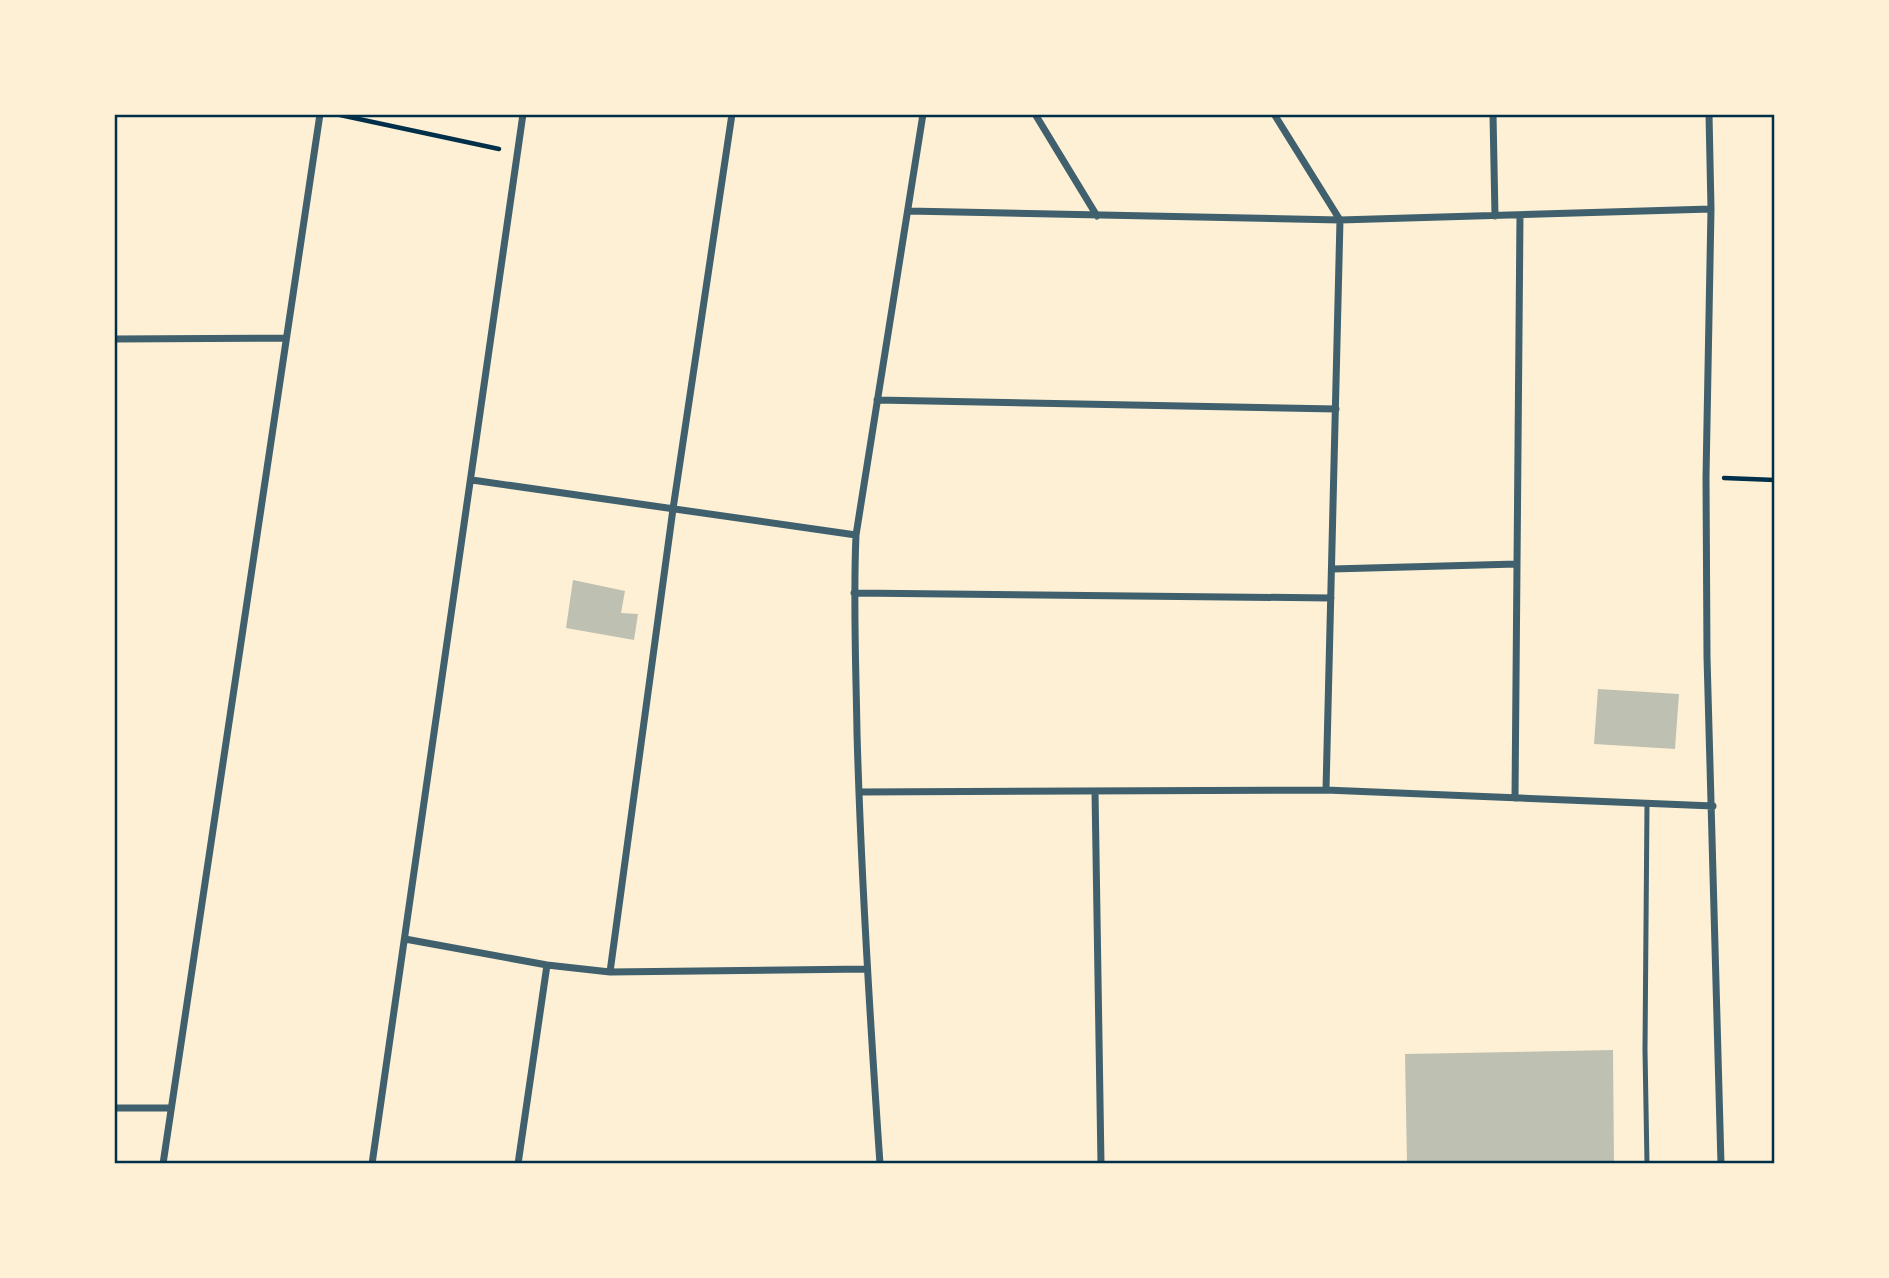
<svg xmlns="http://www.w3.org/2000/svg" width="1889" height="1278" font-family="'Archivo Narrow',sans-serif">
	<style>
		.building { fill: #bec0b2 }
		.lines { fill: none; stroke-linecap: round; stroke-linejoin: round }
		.path { stroke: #003049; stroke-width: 4.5 }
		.service { stroke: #3f606c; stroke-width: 5 }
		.minor { stroke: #3f606c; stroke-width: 7 }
		.neatline { fill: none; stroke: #003049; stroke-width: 2.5 }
	</style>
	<rect width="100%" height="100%" fill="#fdf0d5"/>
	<!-- building -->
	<path class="building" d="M573 580 625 591 621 613 638 614 634 640 566 628Z
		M1598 689 1679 694 1675 749 1594 744Z
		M1613 1050 1614 1164H1407L1405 1054Z"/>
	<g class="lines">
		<!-- path -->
		<path class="path" d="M340 115 499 149
			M1724 478 1775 480"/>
		<!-- service -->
		<path class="service" d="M1647 1164 1645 1050 1647 804"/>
		<!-- minor -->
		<path class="minor" d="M1035 114 1097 216
			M1274 114 1340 220 1326 790
			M1493 114 1495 216
			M1709 114 1711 209 1706 477 1707 657 1721 1164
			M908 211 1340 220 1711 209
			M114 339 286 338
			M877 400 1336 409
			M472 480 856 535
			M1332 569 1517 564
			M854 593 1331 598
			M1095 791 1101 1164
			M859 792 1326 790 1713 806
			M1515 798 1520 215
			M405 939 547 965 610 972 867 969
			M610 972 673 509 732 114
			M114 1108H171
			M163 1164 320 114
			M372 1164 523 114
			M518 1164 547 965
			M880 1164C870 1020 861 877 857 733 856 667 853 601 856 535L923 114"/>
	</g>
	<!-- border -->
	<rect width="1889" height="1278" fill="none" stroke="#fdf0d5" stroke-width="231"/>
	<rect x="116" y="116" width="1657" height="1046" class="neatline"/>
</svg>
